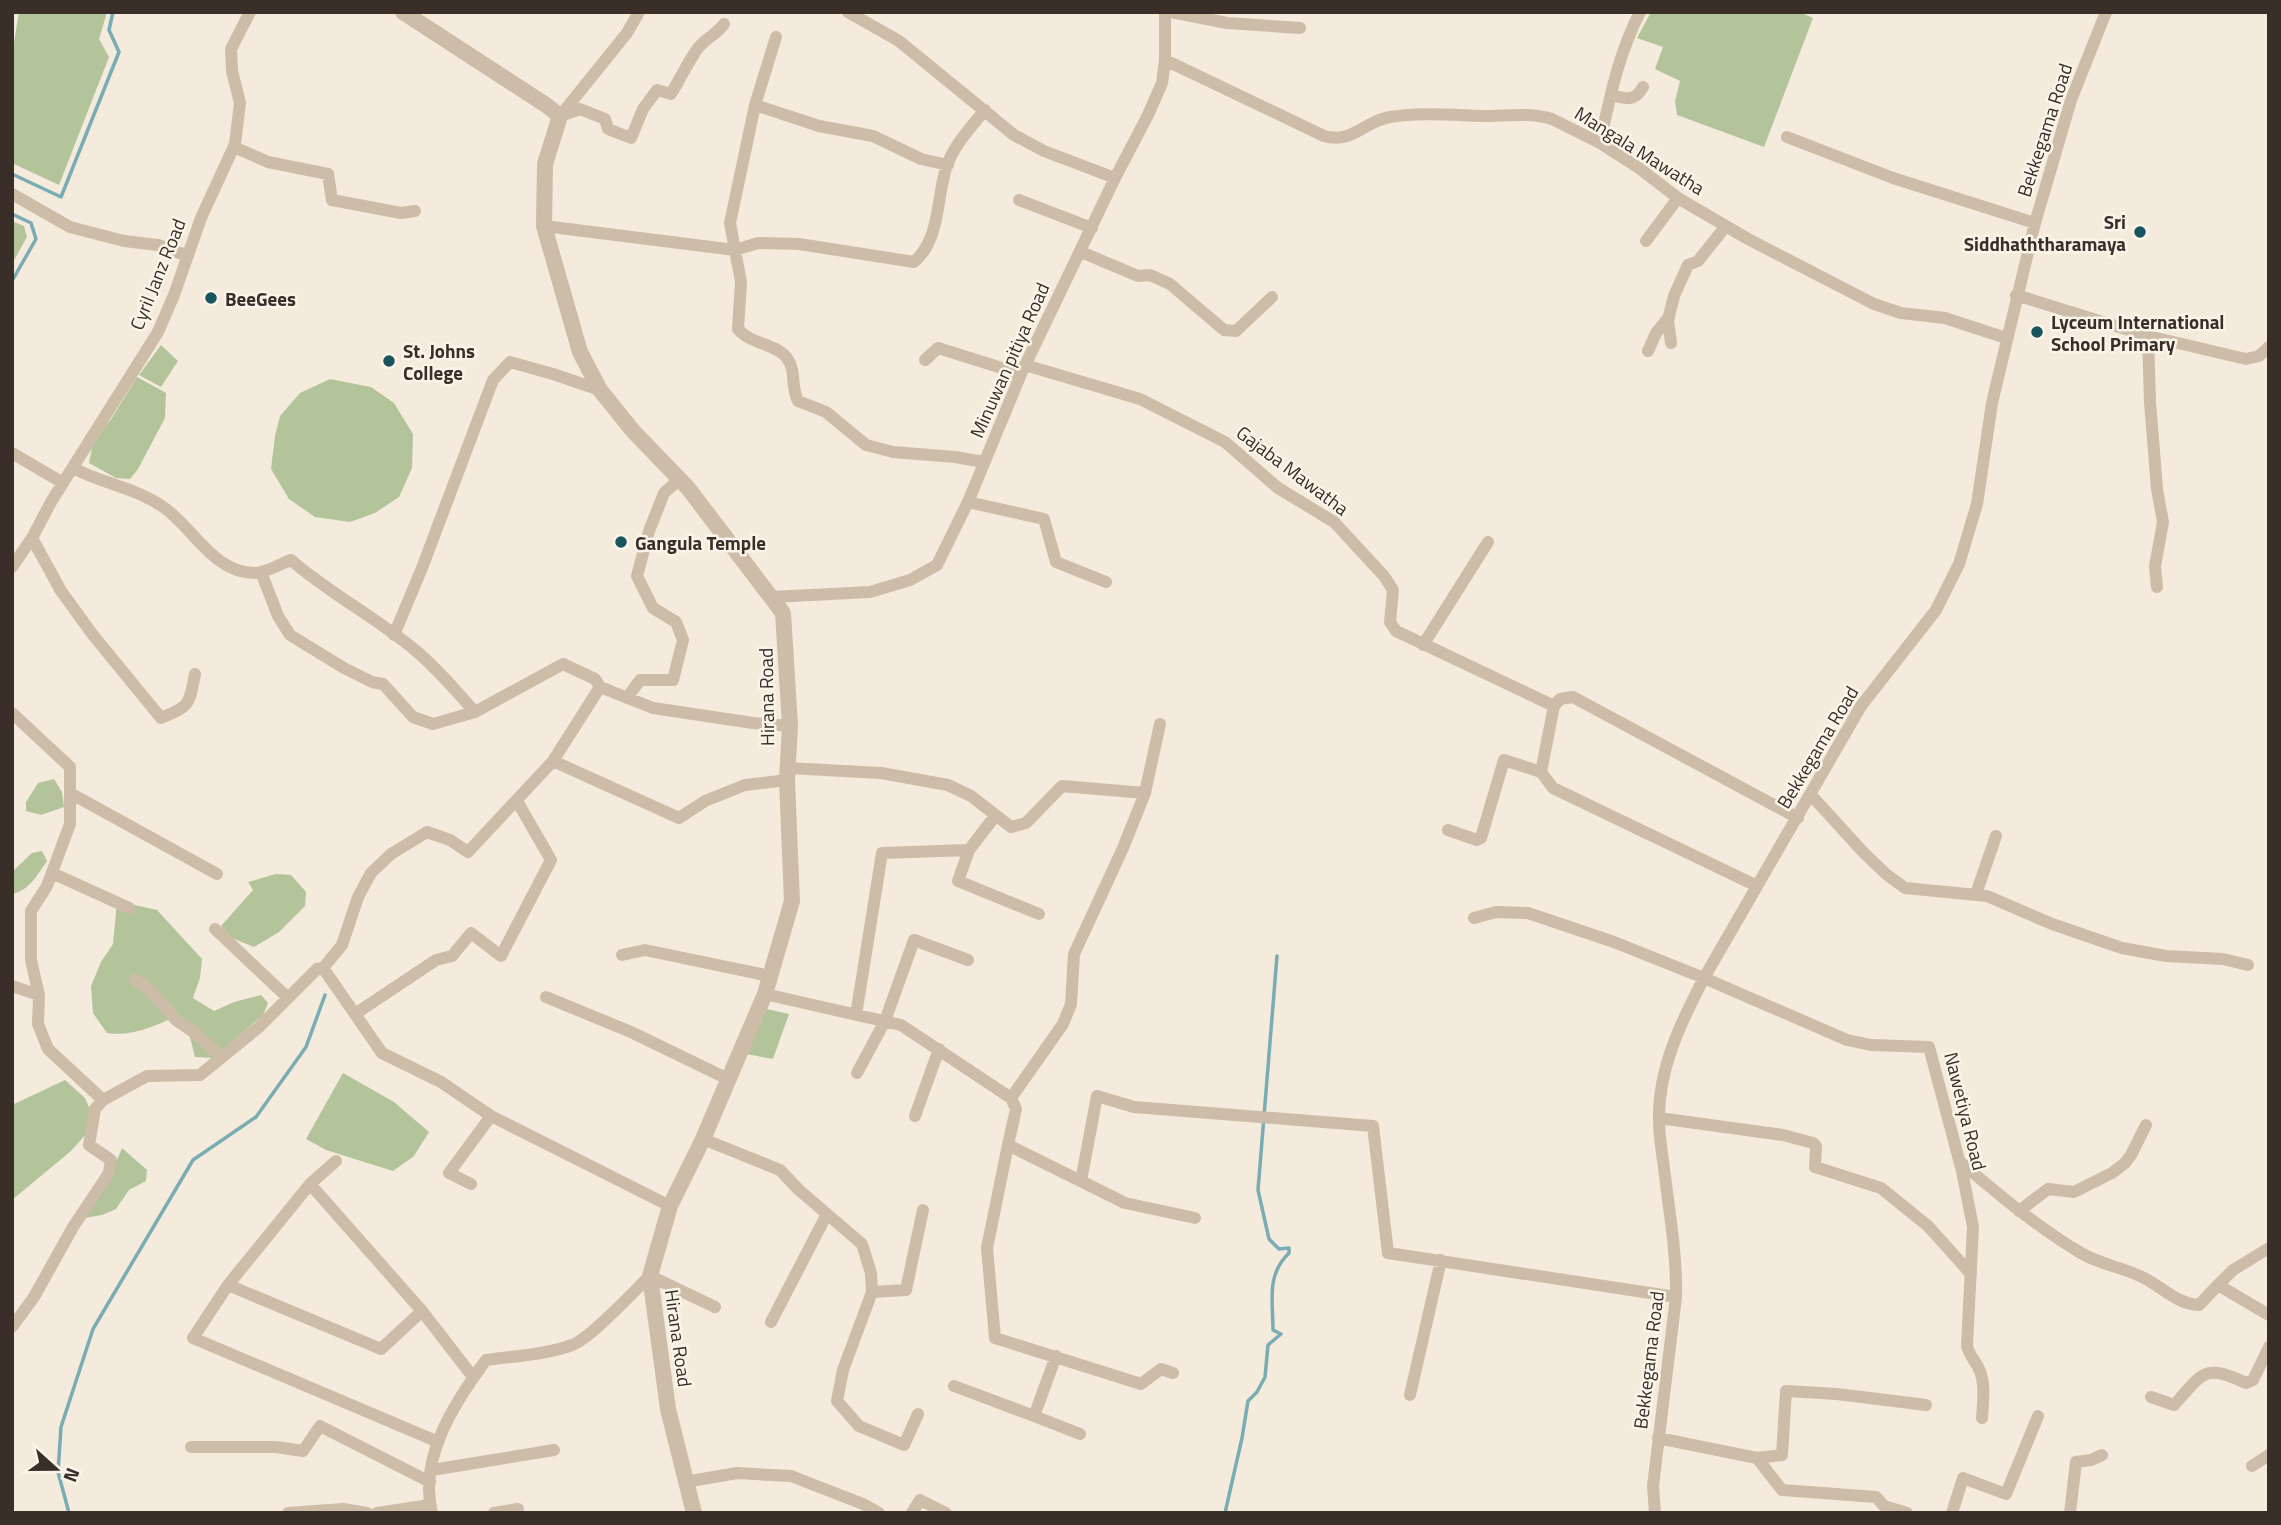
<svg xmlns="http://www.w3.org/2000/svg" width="2281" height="1525" font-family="'Titillium Web',sans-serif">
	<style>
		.green { fill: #b3c49b }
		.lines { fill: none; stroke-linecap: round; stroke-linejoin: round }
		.stream { stroke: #79acb3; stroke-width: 3.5 }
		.minor { stroke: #cdbca7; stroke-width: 12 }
		.tertiary { stroke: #cdbca7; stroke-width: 16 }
		.poi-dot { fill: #1a545e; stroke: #fbf4e9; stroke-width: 2.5 }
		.labels { text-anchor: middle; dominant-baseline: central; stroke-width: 5; stroke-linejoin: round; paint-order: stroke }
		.street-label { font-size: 19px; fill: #392f28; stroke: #fbf4e9 }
		.poi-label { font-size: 19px; font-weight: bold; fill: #392f28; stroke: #fbf4e9; text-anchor: start }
	</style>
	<rect width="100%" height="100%" fill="#f4ebdc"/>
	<!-- green -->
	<path class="green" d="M19 12H107L99 39 109 57 59 185 12 163V55Z
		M1651 12H1799L1813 18 1764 147 1677 115 1675 101 1680 81 1655 69 1663 47 1637 38Z
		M12 221 24 226 27 237 12 264Z
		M161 345 178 361 161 387 139 375Z
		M137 377 166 393 165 418 138 469 130 479 116 478 89 463 93 443 112 418Z
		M330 379 371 387 394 403 413 434 412 468 399 497 375 513 350 522 315 517 289 499 271 469 275 436 280 416 300 393Z
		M54 779 62 792 64 807 41 815 26 811V802L38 783Z
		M42 851 47 861C37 875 30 890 12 894V872L32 853Z
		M276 874 291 875 306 892 305 906 279 932 254 947 232 938 221 926 253 890 248 882Z
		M117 901 157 910 202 959 200 978 193 998 214 1011 234 1002 261 995 268 1003 263 1015 213 1058 195 1057 188 1029 177 1016C154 1026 132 1037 107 1033L93 1013 91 986 101 962 113 944Z
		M767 1009 789 1014 773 1059 746 1054Z
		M343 1073 394 1102 429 1132 414 1156 393 1171 326 1150 306 1139Z
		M65 1080 85 1098 96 1123 71 1151 12 1200V1105Z
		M122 1148 147 1170 146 1181 129 1190 116 1209 102 1215 85 1218 113 1170Z"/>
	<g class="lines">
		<!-- stream -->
		<path class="stream" d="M12 174 61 197 119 52 109 30 113 12
			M12 214 31 223 36 239 12 281
			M69 1513 58 1472 61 1427 93 1329 193 1160 256 1117 306 1047 325 995
			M1225 1513 1242 1438 1248 1401 1257 1392 1265 1377 1268 1345 1281 1334 1273 1330C1273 1301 1266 1275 1289 1253V1248L1279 1249 1269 1239 1258 1190 1277 956"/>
		<!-- minor -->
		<path class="minor" d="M848 12 899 41 1014 135 1044 151 1115 178
			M1171 12 1227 23 1300 28
			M776 37 755 105 730 223 741 282 738 329C750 344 777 344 787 358 797 372 790 385 798 401L826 412 866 445 893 452 955 457 984 462
			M1165 60 1324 136C1353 144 1364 121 1390 117 1420 112 1452 115 1482 116 1505 116 1531 112 1552 119L1600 143 1639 168 1678 198 1748 239 1874 304 1901 313 1945 318 2006 338
			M1611 95C1625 99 1635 102 1643 87
			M755 105 819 126 873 136 921 159 948 165
			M560 116 580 109 605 119 608 129 631 138 643 109 657 90 671 94C680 79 688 62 698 48 706 38 717 34 724 24
			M560 116 627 33 639 12
			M1787 137 1893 178 2035 223
			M1600 143C1610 97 1618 55 1640 12
			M234 147 268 162 328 174 332 200 401 213 415 211
			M12 194 70 227 124 241 158 245 188 256
			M1019 200 1092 228
			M544 226 735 250 758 243 799 244 914 262C941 239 936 197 947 165 955 144 971 127 985 110
			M1646 241 1678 198
			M1081 252 1138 276 1150 275 1170 284 1224 330 1236 331 1272 297
			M2016 295 2148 336 2246 359 2259 356 2269 347
			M2148 336 2150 402 2157 489 2163 522 2155 566 2157 587
			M1671 343 1668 320 1674 296 1688 265 1698 261 1726 226
			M1648 351 1656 333 1669 317
			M925 360 938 348 1021 374
			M1025 365 1140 399 1225 442 1278 488 1334 522 1384 576 1393 590 1390 622 1396 631 1554 706
			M12 453 63 483
			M73 468C103 484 138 488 166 509 195 531 215 573 255 573 266 573 280 564 291 560 329 593 375 617 415 650 437 668 456 691 475 712
			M968 502 1044 519 1056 562 1106 582
			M32 538 61 591 93 635 161 718C191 706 189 704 195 674
			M12 567 32 538 51 502 158 332 174 295 201 218 235 144 240 103 232 71 231 49 250 12
			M261 572 278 616 290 635 344 668 372 682 383 684 413 717 433 724 475 712 563 664 595 679 600 687 553 761
			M772 597 870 592 910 580 937 565 968 502 1021 374 1115 178 1148 115 1162 83 1165 60V12
			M394 635 422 568 493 380 510 362 553 374 600 390
			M1423 645 1488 542
			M600 687 653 708 753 723 790 726
			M627 698 640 680H673L683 640 676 622 653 608 637 576 649 531 664 493 680 479
			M12 713 70 767V824L47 886 31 911V960L39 995 38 1024 48 1049 103 1100
			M788 768 881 773 948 785 971 796 1011 827 1026 823 1062 786 1145 793 1123 848 1074 954 1071 1004 1063 1024 1011 1098
			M1541 772 1554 706 1560 699 1573 697 1798 818
			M70 793 217 874
			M1145 793 1160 724
			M1811 795 1864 853 1886 874 1905 888 1987 896 2052 924 2122 948 2166 956 2223 959 2248 965
			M995 816 969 850 958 881 1039 914
			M1448 830 1477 840 1481 838 1504 760 1541 772 1553 788 1757 886
			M52 873 129 908
			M1976 894 1996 836
			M1474 918 1496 912 1528 913 1614 942 1704 978 1847 1040 1871 1045 1929 1047 1962 1171 1973 1227 1967 1346C1969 1355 1974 1359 1978 1367 1986 1381 1983 1402 1982 1418
			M215 929 288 998
			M622 955 645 950 770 976
			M135 980 151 991 176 1020 195 1033 221 1057
			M12 986 39 995
			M765 994 901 1025 1011 1098 1016 1109 1008 1145 1125 1203 1195 1218
			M546 997 631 1032 728 1079
			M355 1014 436 960 452 956 471 933 501 956 551 860 517 801
			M856 1015 882 853 969 850
			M857 1073 885 1021 914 940 968 960
			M915 1116 939 1049
			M1659 1118 1783 1135 1813 1143 1816 1146 1815 1167 1881 1188 1928 1226 1971 1274
			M703 1139 780 1170 799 1190 862 1244 871 1273 872 1292 843 1370 837 1401 859 1426 904 1445 918 1414
			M1008 1145 987 1248 995 1338 1141 1384 1161 1369 1173 1373
			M1959 1161C1998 1194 2037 1227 2081 1253 2101 1265 2126 1268 2146 1279 2164 1289 2178 1304 2199 1305L2218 1285 2269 1315
			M1081 1181 1097 1096 1134 1107 1373 1126 1388 1253 1676 1297
			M310 1184 336 1161
			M471 1184 449 1173 491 1116
			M670 1206 491 1116 441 1082 382 1053 323 968 342 945 358 897 371 873 391 854 427 832 450 840 468 852 553 761 679 818 705 801 745 785 787 780
			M2019 1211 2048 1189 2074 1192 2112 1173 2125 1163 2131 1155 2146 1125
			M228 1285 381 1349 422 1311
			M2218 1285 2233 1270 2269 1248
			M872 1292 906 1290 923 1210
			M771 1322 827 1214
			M12 1327 34 1297 73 1227 109 1173 111 1160 89 1145 95 1109 103 1100 147 1076 200 1075 259 1027 317 969 323 968
			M954 1386 1034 1416 1056 1356
			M1410 1395 1441 1260
			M2151 1397 2174 1405C2203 1373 2204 1363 2246 1383L2253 1380 2269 1347
			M1034 1416 1080 1434
			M1658 1438 1757 1458 1782 1490 1876 1497 1884 1506 1907 1513
			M436 1441 193 1338 228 1285 310 1184 422 1311 473 1377
			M191 1447H276L303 1451 320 1426 430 1482
			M1757 1458 1782 1455 1786 1391 1837 1394 1926 1405
			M2252 1466 2269 1455
			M432 1470 554 1450
			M685 1482 737 1473 791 1476 863 1504 879 1513
			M288 1513 343 1509 367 1513
			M377 1513 430 1505
			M432 1513C418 1458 455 1402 486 1360 514 1356 545 1355 572 1345 590 1339 634 1291 650 1276L715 1307
			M494 1513 518 1509
			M912 1513 920 1500 946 1513
			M1655 1513 1653 1486 1676 1297C1677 1254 1669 1211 1664 1168 1662 1152 1659 1137 1659 1120 1658 1069 1681 1022 1704 978L1861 706 1936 610 1959 564 1977 504 1992 403 2035 223 2071 100 2106 12
			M1952 1513 1963 1478 2006 1494 2038 1416
			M2070 1513 2076 1462 2091 1460 2102 1455"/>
		<!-- tertiary -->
		<path class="tertiary" d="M403 12 546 105 560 116 545 164 544 226 580 352 600 390 633 431 688 488 783 613 790 726 787 780 792 901 765 994 703 1139 670 1206 650 1276 668 1409 694 1513"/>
	</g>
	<!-- markers -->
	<g class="poi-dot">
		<circle cx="2140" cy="232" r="7"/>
		<circle cx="211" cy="298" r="7"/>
		<circle cx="2037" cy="332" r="7"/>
		<circle cx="389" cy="361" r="7"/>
		<circle cx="621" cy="542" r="7"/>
	</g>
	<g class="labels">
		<!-- street labels -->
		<g class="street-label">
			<text transform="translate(2044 130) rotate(-72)">Bekkegama Road</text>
			<text transform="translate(1640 150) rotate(32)">Mangala Mawatha</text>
			<text transform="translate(157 274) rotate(-68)">Cyril Janz Road</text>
			<text transform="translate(1009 360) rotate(-66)">Minuwan pitiya Road</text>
			<text transform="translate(1293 470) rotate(37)">Gajaba Mawatha</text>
			<text transform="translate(766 697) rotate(-91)">Hirana Road</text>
			<text transform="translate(1817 747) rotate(-59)">Bekkegama Road</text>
			<text transform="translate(1966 1111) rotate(76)">Nawetiya Road</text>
			<text transform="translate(679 1338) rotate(82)">Hirana Road</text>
			<text transform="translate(1648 1360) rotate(-83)">Bekkegama Road</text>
		</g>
		<!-- poi labels -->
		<g class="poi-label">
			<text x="2126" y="221" text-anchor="end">Sri<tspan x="2126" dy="22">Siddhaththaramaya</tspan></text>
			<text x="225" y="298">BeeGees</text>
			<text x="2051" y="321">Lyceum International<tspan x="2051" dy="22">School Primary</tspan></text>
			<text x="403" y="350">St. Johns<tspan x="403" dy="22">College</tspan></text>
			<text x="635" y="542">Gangula Temple</text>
		</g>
	</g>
	<!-- border -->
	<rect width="2281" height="1525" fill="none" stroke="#392f28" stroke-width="28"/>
	<!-- north arrow -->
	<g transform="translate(56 1469) rotate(111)" stroke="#fbf4e9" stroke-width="5" paint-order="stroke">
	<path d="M0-5L12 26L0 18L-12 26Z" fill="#392f28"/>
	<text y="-10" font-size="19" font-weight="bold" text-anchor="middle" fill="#392f28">N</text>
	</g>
</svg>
